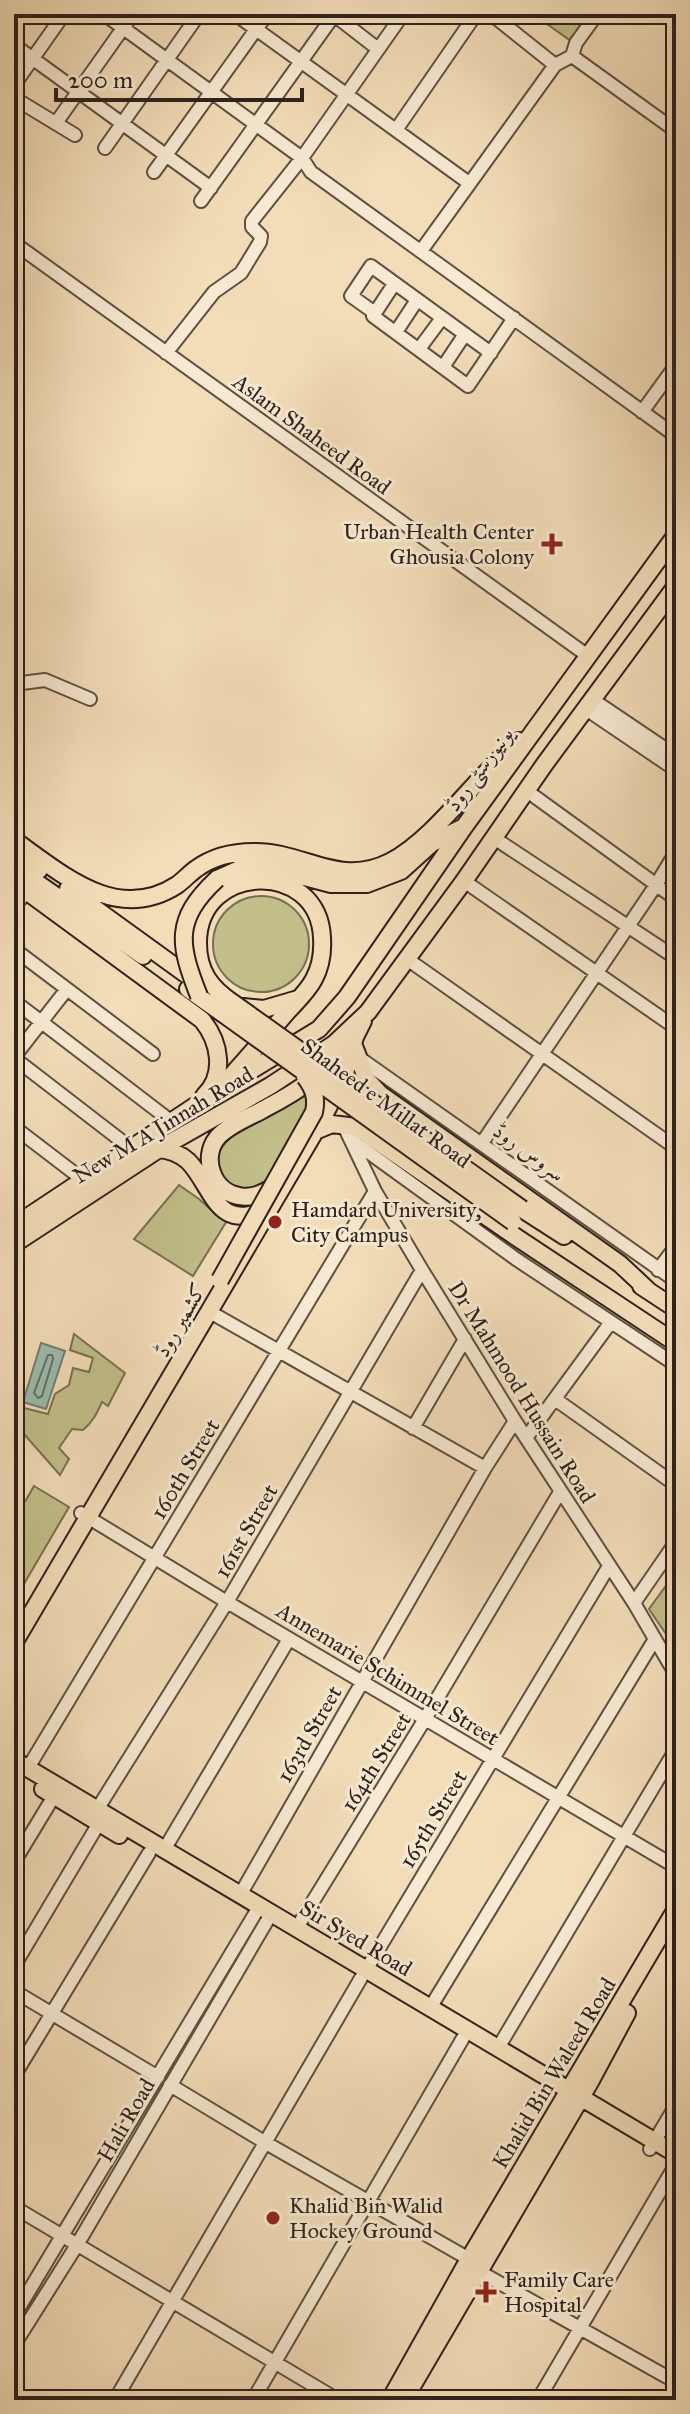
<svg xmlns="http://www.w3.org/2000/svg" width="690" height="2414" font-family="'IM FELL Great Primer',Amiri,serif">
	<style>
		.green { fill: #c2bf8a; stroke: #787053; stroke-width: 2 }
		.water { fill: #9bbcae; stroke: #6f7e74; stroke-width: 2 }
		.lines { fill: none; stroke-linecap: round; stroke-linejoin: round }
		.shore { stroke: #646e65; stroke-width: 2 }
		.minor-casing { stroke: #5f5043; stroke-width: 16 }
		.major-casing { stroke: #2e211c; stroke-width: 20 }
		.minor { stroke: #f7e9d2; stroke-width: 12 }
		.major { stroke: #f3ddb9; stroke-width: 16 }
		.major-bridge-casing { stroke: #2e211c; stroke-width: 20; stroke-linecap: butt }
		.major-bridge { stroke: #f3ddb9; stroke-width: 16 }
		.poi-dot { fill: #8f2418; stroke: #f7e9d2; stroke-width: 3 }
		.labels { text-anchor: middle; dominant-baseline: central; stroke-width: 6; stroke-linejoin: round; paint-order: stroke }
		.street-label { font-size: 22px; fill: #2e211c; stroke: #f7e9d2 }
		.poi-label { font-size: 22px; fill: #2e211c; stroke: #f7e9d2; text-anchor: start }
	</style>
	<rect width="100%" height="100%" fill="#f3ddb9"/>
	<filter id="stains"><feTurbulence type="fractalNoise" baseFrequency=".0025" numOctaves="4"/><feColorMatrix values="0 0 0 0 .2 0 0 0 0 .09 0 0 0 0 .02 0 0 0 .5 -.17"/></filter>
	<radialGradient id="worn" r=".72"><stop offset=".6" stop-color="#630" stop-opacity="0"/><stop offset="1" stop-color="#630" stop-opacity=".3"/></radialGradient>
	<!-- green -->
	<path class="green" d="M533 14H591L571 41Z
		M213 944a48 48 0 1 1 96 0a48 48 0 1 1-96 0Z
		M308 1094 310 1108 271 1176C243 1208 199 1172 226 1142 241 1123 286 1106 308 1094Z
		M179 1185 199 1199 220 1218 228 1219 193 1276 134 1239Z
		M74 1334 125 1373 108 1406 102 1402C97 1413 93 1422 83 1430L72 1429 59 1448 69 1459 60 1475 16 1425 20 1407 48 1414 55 1394 69 1385 73 1368 89 1372 93 1358 70 1350Z
		M34 1486 69 1507 14 1601V1510L26 1500Z
		M676 1572V1637L672 1643 649 1609Z"/>
	<!-- water -->
	<path class="water" d="M41 1343 65 1351 46 1409 23 1402Z"/>
	<g class="lines">
		<!-- shore -->
		<path class="shore" d="M48 1355H52L53 1359 42 1396 38 1398 34 1393Z"/>
		<!-- minor casing -->
		<g class="minor-casing">
			<path id="minor" d="M104 14 302 158 311 172 676 436
				M235 14 469 183
				M337 14 338 18 378 49
				M491 14 555 65
				M597 14 576 43 572 56 676 131
				M14 45 211 188
				M14 85 64 14
				M14 98 75 135
				M56 123 133 14
				M396 130 476 14
				M105 148 199 14
				M154 172 267 14
				M201 201 332 18H338
				M14 243 588 656
				M421 251 555 65 572 56
				M375 313 394 284
				M396 332 417 300
				M419 349 442 318
				M166 353 214 292 241 273 260 242 261 236 252 227V221L302 158 403 14
				M491 353 371 266 351 296 375 313 373 316 468 386 514 318
				M443 367 465 334
				M642 412 676 365
				M14 684 45 680 90 699
				M593 700 676 756
				M586 709 676 770
				M527 791 676 899
				M494 838 676 958
				M464 881 676 1028
				M14 907 27 891
				M14 949 153 1054
				M407 959 676 1148
				M14 1001 172 1122
				M14 1057 67 989
				M358 1057 676 1281
				M14 1058 132 1149
				M343 1124 375 1191 422 1270 515 1421 634 1603 676 1675
				M14 1127 82 1179
				M353 1141 516 1259 676 1365
				M482 1143 656 885 676 852
				M658 1270 676 1246
				M210 1312 485 1468
				M555 1399 676 1485
				M413 1428 465 1339
				M526 1438 611 1322
				M81 1513 227 1602 676 1867
				M634 1603 676 1542
				M28 1768 375 1191
				M98 1808 227 1602 422 1270
				M164 1850 289 1639
				M14 1862 54 1796
				M240 1895 485 1468 515 1421
				M296 1929 425 1719 560 1492
				M14 1966 99 1823
				M366 1970 609 1566
				M14 1991 158 2077
				M430 2008 655 1639
				M498 2048 676 1749
				M14 2076 149 1853
				M170 2085 266 2143 469 2259
				M650 2149 676 2105
				M14 2207 338 2400
				M480 2272 676 2382
				M14 2316 259 1907
				M14 2345 77 2245 271 1914
				M115 2400 361 1978
				M253 2400 463 2038
				M538 2400 676 2164"/>
		</g>
		<!-- major casing -->
		<g class="major-casing">
			<path id="major" d="M14 840C62 874 117 924 177 885 184 880 189 874 196 869 212 857 234 852 254 852 303 851 339 888 390 862 437 837 476 776 519 741
				M14 854 39 870
				M14 867 143 956
				M217 879 246 866 267 867 331 884H367L401 871 432 843 462 828
				M14 882 202 1020C220 1042 226 1075 204 1096
				M68 889 198 983
				M188 989 222 1013
				M234 1006 264 1009 298 999
				M354 1046 367 1080 380 1094 620 1264 650 1292
				M231 1076C250 1055 268 1034 287 1012 296 1002 308 991 314 979 321 966 323 953 322 938 319 859 198 862 198 943 198 972 211 988 233 1003
				M315 1131 332 1124 356 1127 519 1239 676 1343
				M159 1149C170 1150 179 1153 188 1161 213 1186 216 1235 268 1208
				M273 1187C263 1193 252 1199 239 1196 213 1192 201 1158 217 1138 228 1125 250 1117 264 1109 297 1092 329 1071 352 1042
				M522 1209 564 1236
				M14 1226 219 1090 319 1029 347 997 464 827 676 535
				M14 1244 159 1149 270 1086 334 1044 368 1012 464 881 544 765 676 586
				M641 1286 676 1309
				M14 1643 320 1123 344 1077 355 1037 363 1021
				M14 1760 676 2154
				M43 1789 119 1835
				M390 2400 469 2259 676 1909
				M404 2400 590 2082 627 2013"/>
		</g>
		<!-- minor -->
		<use href="#minor" class="minor"/>
		<!-- major -->
		<use href="#major" class="major"/>
		<!-- major-bridge casing -->
		<g class="major-bridge-casing">
			<path id="major-bridge" d="M199 996C179 945 173 920 217 879
				M233 1003 522 1209
				M222 1013 513 1222
				M220 1280 314 1112C317 1098 314 1089 305 1077"/>
		</g>
		<!-- major-bridge -->
		<use href="#major-bridge" class="major-bridge"/>
	</g>
	<!-- markers -->
	<g class="poi-dot">
		<path d="M548 532h8v8h8v8h-8v8h-8v-8h-8v-8h8z"/>
		<circle cx="275" cy="1222" r="8"/>
		<circle cx="273" cy="2218" r="8"/>
		<path d="M482 2280h8v8h8v8h-8v8h-8v-8h-8v-8h8z"/>
	</g>
	<g class="labels">
		<!-- street labels -->
		<g class="street-label">
			<text transform="translate(312 434) rotate(36)">Aslam Shaheed Road</text>
			<text transform="translate(479 769) rotate(-54)">یونیورسٹی روڈ</text>
			<text transform="translate(386 1103) rotate(36)">Shaheed e Millat Road</text>
			<text transform="translate(163 1125) rotate(-31)">New M A Jinnah Road</text>
			<text transform="translate(529 1152) rotate(36)">سروس روڈ</text>
			<text transform="translate(180 1320) rotate(-60)">کشمیر روڈ</text>
			<text transform="translate(522 1392) rotate(58)">Dr Mahmood Hussain Road</text>
			<text transform="translate(185 1469) rotate(-59)">160th Street</text>
			<text transform="translate(246 1531) rotate(-60)">161st Street</text>
			<text transform="translate(388 1674) rotate(31)">Annemarie Schimmel Street</text>
			<text transform="translate(309 1734) rotate(-60)">163rd Street</text>
			<text transform="translate(376 1762) rotate(-58)">164th Street</text>
			<text transform="translate(433 1819) rotate(-59)">165th Street</text>
			<text transform="translate(356 1938) rotate(31)">Sir Syed Road</text>
			<text transform="translate(554 2073) rotate(-59)">Khalid Bin Waleed Road</text>
			<text transform="translate(126 2120) rotate(-60)">Hali Road</text>
		</g>
		<!-- poi labels -->
		<g class="poi-label">
			<text x="534" y="531" text-anchor="end">Urban Health Center<tspan x="534" dy="25">Ghousia Colony</tspan></text>
			<text x="291" y="1209">Hamdard University,<tspan x="291" dy="25">City Campus</tspan></text>
			<text x="289" y="2205">Khalid Bin Walid<tspan x="289" dy="25">Hockey Ground</tspan></text>
			<text x="504" y="2279">Family Care<tspan x="504" dy="25">Hospital</tspan></text>
		</g>
	</g>
	<!-- margin -->
	<rect width="690" height="2414" fill="none" stroke="#f3ddb9" stroke-width="48"/>
	<rect x="16" y="16" width="658" height="2382" fill="none" stroke="#2e211c" stroke-width="4"/>
	<rect x="24" y="24" width="642" height="2366" fill="none" stroke="#2e211c" stroke-width="2"/>
	<!-- scale -->
	<path d="M56 88v12h246v-12" fill="none" stroke="#2e211c" stroke-width="4"/>
	<text x="68" y="88" font-size="24" fill="#2e211c" stroke="#f7e9d2" stroke-width="6" paint-order="stroke">200 m</text>
	<rect width="100%" height="100%" filter="url(#stains)"/>
	<rect width="100%" height="100%" fill="url(#worn)"/>
</svg>
